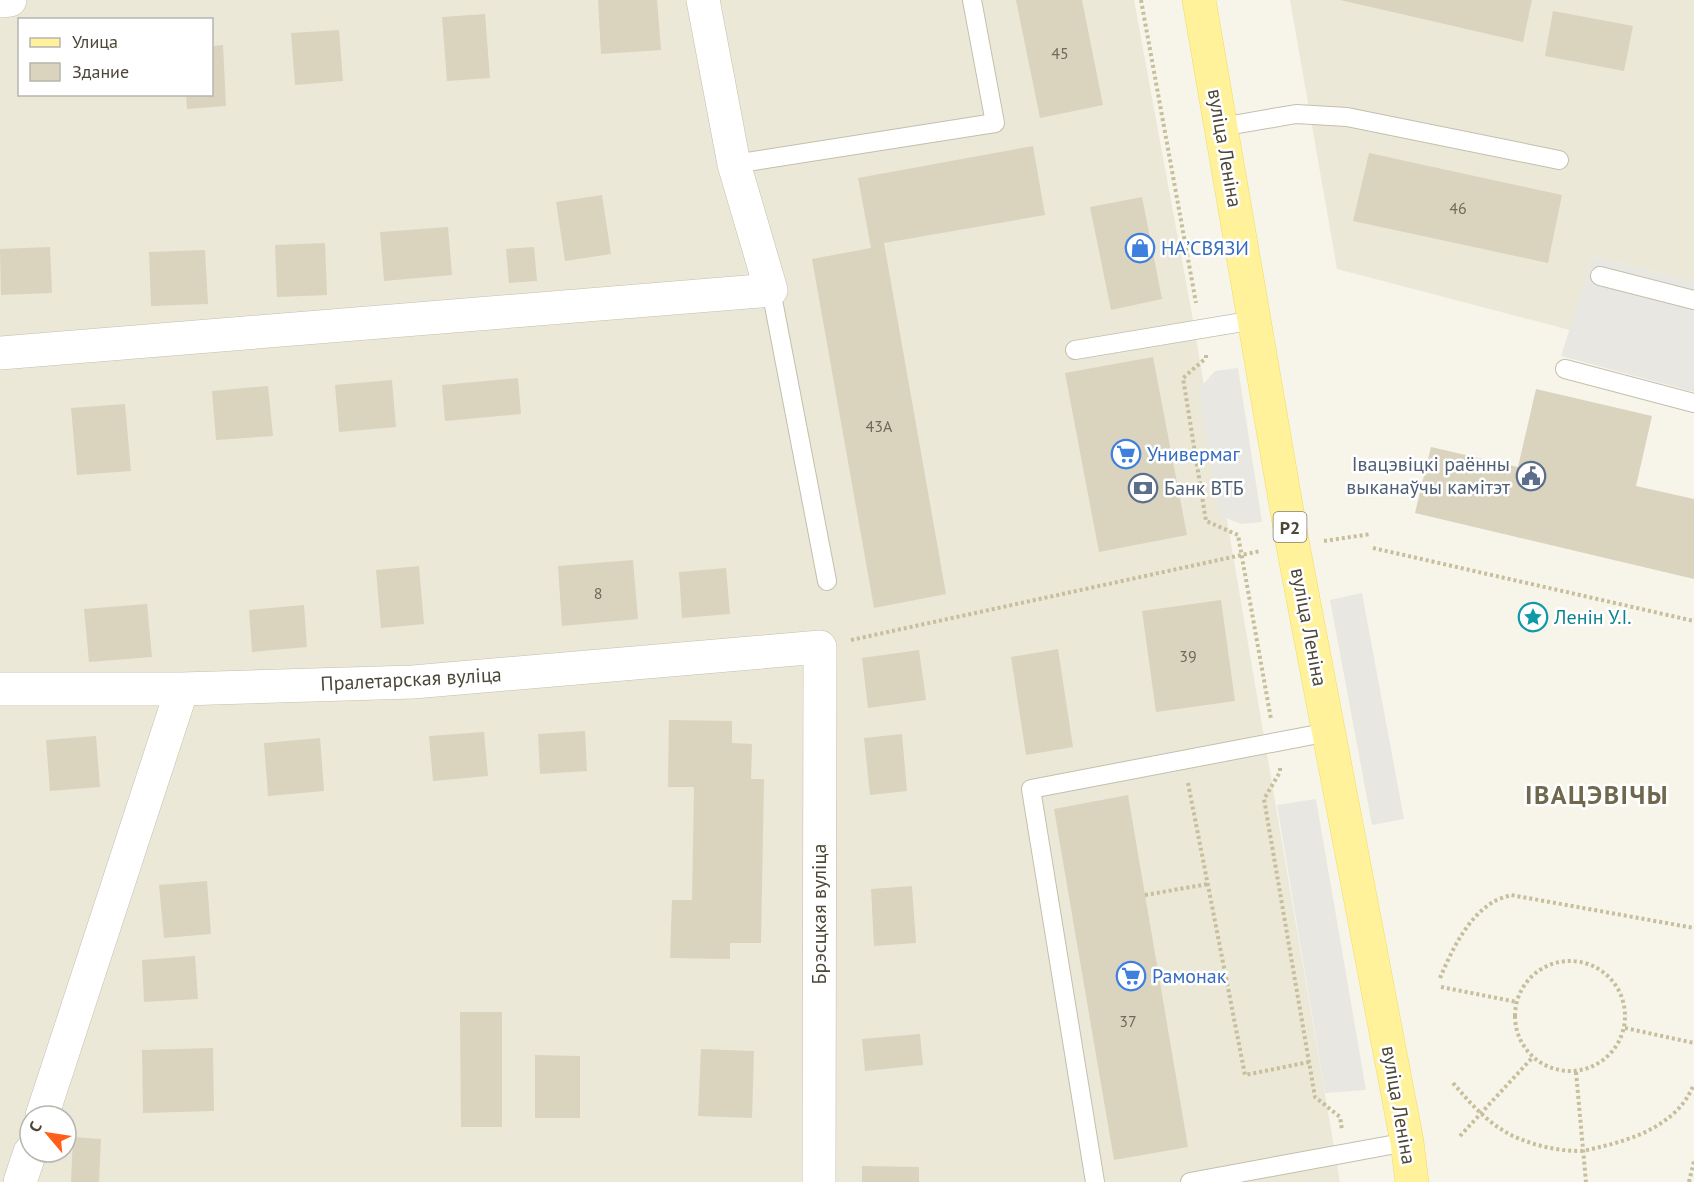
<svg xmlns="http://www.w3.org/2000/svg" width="1694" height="1182" font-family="'PT Sans',sans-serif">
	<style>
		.residential { fill: #ebe8d8; fill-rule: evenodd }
		.parking { fill: #e8e7e2 }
		.building { fill: #dad3be }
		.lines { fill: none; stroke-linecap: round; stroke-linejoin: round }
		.lane-casing { stroke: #c4bfab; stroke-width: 20 }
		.street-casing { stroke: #c4bfab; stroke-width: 34 }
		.primary-casing { stroke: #f2dc5d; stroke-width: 34 }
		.path { stroke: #c7be9b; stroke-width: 4; stroke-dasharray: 3 3; stroke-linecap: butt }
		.lane { stroke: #fff; stroke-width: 18 }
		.street { stroke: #fff; stroke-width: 33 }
		.primary { stroke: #fff29b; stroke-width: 33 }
		.labels { text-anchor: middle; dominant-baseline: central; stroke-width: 5; stroke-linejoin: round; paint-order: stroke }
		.number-label { font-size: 16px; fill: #706a59 }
		.shield { fill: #fff; stroke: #827e73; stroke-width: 1.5 }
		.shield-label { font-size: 18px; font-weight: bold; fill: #4c4737 }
		.street-label { font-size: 20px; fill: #4c4737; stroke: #fff }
		.shop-label { font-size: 20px; fill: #366cbe; stroke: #fff; text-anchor: start }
		.service-label { font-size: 20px; fill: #4e5e75; stroke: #fff; text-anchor: end }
		.culture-label { font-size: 20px; fill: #0d838f; stroke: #fff; text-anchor: start }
		.district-label { font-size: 26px; font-weight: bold; letter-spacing: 1.5px; fill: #70684d; stroke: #fff }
	</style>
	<rect width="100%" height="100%" fill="#f7f5ea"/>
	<!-- residential -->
	<path class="residential" d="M0 0H1134L1191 309 1340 1182H0ZM20 20H212V94H20ZM30 1116H66V1152H30Z
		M1290 0H1694V282L1593 256 1570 330 1337 269Z"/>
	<!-- parking -->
	<path class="parking" d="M1593 256 1694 282V392L1561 356Z
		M1238 368 1262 522 1241 524 1219 515 1199 389 1215 371Z
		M1362 593 1404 819 1372 825 1330 600Z
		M1316 799 1366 1090 1325 1093 1277 805Z"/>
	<!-- building -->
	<path class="building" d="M598 0H657L661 50 601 54Z
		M1016 0H1082L1103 105 1040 118Z
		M1340 0H1532L1523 42Z
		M1553 11 1633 26 1624 71 1545 56Z
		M485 14 490 78 447 81 442 17Z
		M339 30 343 81 295 85 291 33Z
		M223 45 226 106 187 109 186 94H212V46Z
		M1033 146 1045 215 884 243 946 594 874 608 812 259 871 248 858 178Z
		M1369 153 1562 195 1548 263 1353 221Z
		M602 195 611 254 565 261 556 202Z
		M1142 197 1162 299 1111 310 1090 207Z
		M448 227 452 275 384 281 380 232Z
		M325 243 327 295 277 297 275 245Z
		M50 247 52 293 1 295 0 249Z
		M534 247 537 281 509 283 506 249Z
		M205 250 208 304 151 306 149 252Z
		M1153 357 1187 535 1099 552 1065 373Z
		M518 378 521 414 445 421 442 385Z
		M392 380 396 427 339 432 335 385Z
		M268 386 273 436 216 440 212 391Z
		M1536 389 1652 416 1636 486 1694 499V579L1415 513 1431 447 1518 467Z
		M125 404 131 471 77 475 71 408Z
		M633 560 638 619 562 626 558 566Z
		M419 566 424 624 381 628 376 570Z
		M726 568 730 614 682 618 679 572Z
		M1221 600 1235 701 1156 712 1142 611Z
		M147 604 152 657 89 662 84 609Z
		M304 605 307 647 252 652 249 610Z
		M1058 649 1073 747 1026 755 1011 657Z
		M919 650 926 700 868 708 862 658Z
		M669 720 732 721V743L752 744 751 779H764L761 943H730V959L670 958 672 900H692L694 787H668Z
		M585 731 587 771 540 774 538 734Z
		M484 732 488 776 433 781 429 736Z
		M902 734 907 791 870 795 864 738Z
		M96 736 100 787 50 791 46 740Z
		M320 738 324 791 268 796 264 743Z
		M1128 795 1188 1147 1114 1160 1054 809Z
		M207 881 211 934 164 938 159 885Z
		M912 886 916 943 874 946 871 889Z
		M195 956 198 999 144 1002 142 960Z
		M460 1012H502V1127H461Z
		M920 1034 923 1065 865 1071 862 1039Z
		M213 1048 214 1111 143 1113 142 1050Z
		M701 1049 754 1051 752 1118 698 1116Z
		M535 1055 580 1056V1118H535Z
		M73 1137 101 1139 99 1182H71Z
		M862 1166 919 1167V1182H862Z"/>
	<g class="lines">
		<!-- lane casing -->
		<g class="lane-casing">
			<path id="lane" d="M1221 127 1296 114 1347 117 1559 160
				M734 164 995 123 972 0
				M1600 276 1694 300
				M771 290 827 581
				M1075 350 1255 320
				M1565 369 1694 403
				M1095 1182 1031 789 1329 732
				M1190 1182 1407 1142"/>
		</g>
		<!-- street casing -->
		<g class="street-casing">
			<path id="street" d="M0 1 10 0
				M0 353 771 290 734 164 703 0
				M0 689H182L413 682 820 647 819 1182
				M42 1116 182 689
				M20 1182 30 1152"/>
		</g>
		<!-- primary casing -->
		<g class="primary-casing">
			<path id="primary" d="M1199 0 1293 546 1407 1142 1412 1182"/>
		</g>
		<!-- path -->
		<path class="path" d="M1141 0 1196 303
			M1206 355V358L1183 378 1206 521 1238 535 1271 719
			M1324 541 1371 534
			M1373 548 1694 621
			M851 640 1260 551
			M1280 768V772L1264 799 1309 1062 1315 1097 1340 1117 1342 1130
			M1188 783 1245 1075 1309 1062
			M1145 895 1208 884
			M1515 1016a55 55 0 1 1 110 0a55 55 0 1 1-110 0Z
			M1440 978C1452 950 1467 918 1493 902 1498 899 1505 897 1511 895L1694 928
			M1441 987 1517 1002
			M1625 1028 1694 1043
			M1576 1072 1586 1182
			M1453 1083C1472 1105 1488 1124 1515 1137 1536 1146 1558 1151 1581 1151 1590 1150 1599 1147 1608 1145 1643 1136 1680 1120 1694 1084
			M1460 1136 1532 1058
			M1689 1182 1694 1161"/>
		<!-- lane -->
		<use href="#lane" class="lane"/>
		<!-- street -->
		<use href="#street" class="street"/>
		<!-- primary -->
		<use href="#primary" class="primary"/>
	</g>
	<!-- icons -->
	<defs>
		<g id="shop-ring" transform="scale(1.5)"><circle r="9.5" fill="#fff" stroke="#3f7fe0" stroke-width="1.5"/><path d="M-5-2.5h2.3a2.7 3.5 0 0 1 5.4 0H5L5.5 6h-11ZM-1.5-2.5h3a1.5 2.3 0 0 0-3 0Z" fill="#3f7fe0"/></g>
		<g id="supermarket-ring" transform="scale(1.5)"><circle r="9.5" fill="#fff" stroke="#3f7fe0" stroke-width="1.5"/><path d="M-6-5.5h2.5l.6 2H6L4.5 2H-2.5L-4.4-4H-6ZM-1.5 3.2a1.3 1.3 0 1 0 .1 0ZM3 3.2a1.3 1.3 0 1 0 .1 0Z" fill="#3f7fe0"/></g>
		<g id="civic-ring" transform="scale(1.5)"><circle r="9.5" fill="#fff" stroke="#5c6f8a" stroke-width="1.5"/><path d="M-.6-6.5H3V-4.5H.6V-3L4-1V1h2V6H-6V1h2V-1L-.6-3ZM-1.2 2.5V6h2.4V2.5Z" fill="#5c6f8a"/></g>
		<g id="bank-ring" transform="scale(1.5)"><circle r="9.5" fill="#fff" stroke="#5c6f8a" stroke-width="1.5"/><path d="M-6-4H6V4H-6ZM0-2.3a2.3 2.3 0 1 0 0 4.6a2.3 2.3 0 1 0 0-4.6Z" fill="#5c6f8a"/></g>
		<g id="sight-ring" transform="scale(1.5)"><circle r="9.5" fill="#fff" stroke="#0f9aa8" stroke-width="1.5"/><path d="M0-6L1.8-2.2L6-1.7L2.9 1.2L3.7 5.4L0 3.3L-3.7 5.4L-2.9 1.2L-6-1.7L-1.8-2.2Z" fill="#0f9aa8"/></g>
	</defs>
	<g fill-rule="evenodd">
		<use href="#shop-ring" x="1140" y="248"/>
		<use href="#supermarket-ring" x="1126" y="454"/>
		<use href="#civic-ring" x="1531" y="476"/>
		<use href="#bank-ring" x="1143" y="488"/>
		<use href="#sight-ring" x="1533" y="617"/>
		<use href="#supermarket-ring" x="1131" y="976"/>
	</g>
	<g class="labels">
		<!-- number labels -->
		<g class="number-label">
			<text x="1060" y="53">45</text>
			<text x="1458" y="208">46</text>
			<text x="879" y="426">43А</text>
			<text x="598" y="593">8</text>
			<text x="1188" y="656">39</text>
			<text x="1128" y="1021">37</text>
		</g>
		<!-- shield labels -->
		<rect class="shield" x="1273.5" y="512" width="33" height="30" rx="4.5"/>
		<g class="shield-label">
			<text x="1290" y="527">Р2</text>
		</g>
		<!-- street labels -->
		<g class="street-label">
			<text transform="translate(1225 148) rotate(80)">вуліца Леніна</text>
			<text transform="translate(1309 627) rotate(79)">вуліца Леніна</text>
			<text transform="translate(411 679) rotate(-3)">Пралетарская вуліца</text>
			<text transform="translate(819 914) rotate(-90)">Брэсцкая вуліца</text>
			<text transform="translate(1399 1105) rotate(80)">вуліца Леніна</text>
		</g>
		<!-- shop labels -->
		<g class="shop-label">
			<text x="1161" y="248">НАʼСВЯЗИ</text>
			<text x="1147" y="454">Универмаг</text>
			<text x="1152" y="976">Рамонак</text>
		</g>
		<!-- service labels -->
		<g class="service-label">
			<text x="1510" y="464">Івацэвіцкі раённы<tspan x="1510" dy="23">выканаўчы камітэт</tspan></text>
			<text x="1164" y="488" text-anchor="start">Банк ВТБ</text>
		</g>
		<!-- culture labels -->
		<g class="culture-label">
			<text x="1554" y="617">Ленін У.І.</text>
		</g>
		<!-- district labels -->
		<g class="district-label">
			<text x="1597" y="794">ІВАЦЭВІЧЫ</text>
		</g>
	</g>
	<!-- legend -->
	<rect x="18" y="18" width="195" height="78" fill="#ffffff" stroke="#b7b5af" stroke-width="1.5"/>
	<rect x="30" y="38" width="30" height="9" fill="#fff29b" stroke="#b7b5af" stroke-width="1.5"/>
	<text x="72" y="48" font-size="18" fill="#4c4737">Улица</text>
	<rect x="30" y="63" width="30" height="18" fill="#dad3be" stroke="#b7b5af" stroke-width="1.5"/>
	<text x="72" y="78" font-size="18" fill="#4c4737">Здание</text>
	<!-- north arrow -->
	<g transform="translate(48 1134) rotate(299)"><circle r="28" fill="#ffffff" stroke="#b7b5af" stroke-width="1.5"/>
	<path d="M0-4.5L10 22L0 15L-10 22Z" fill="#ff5f19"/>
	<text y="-9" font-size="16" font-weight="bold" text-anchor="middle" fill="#4c4737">С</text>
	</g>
</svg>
